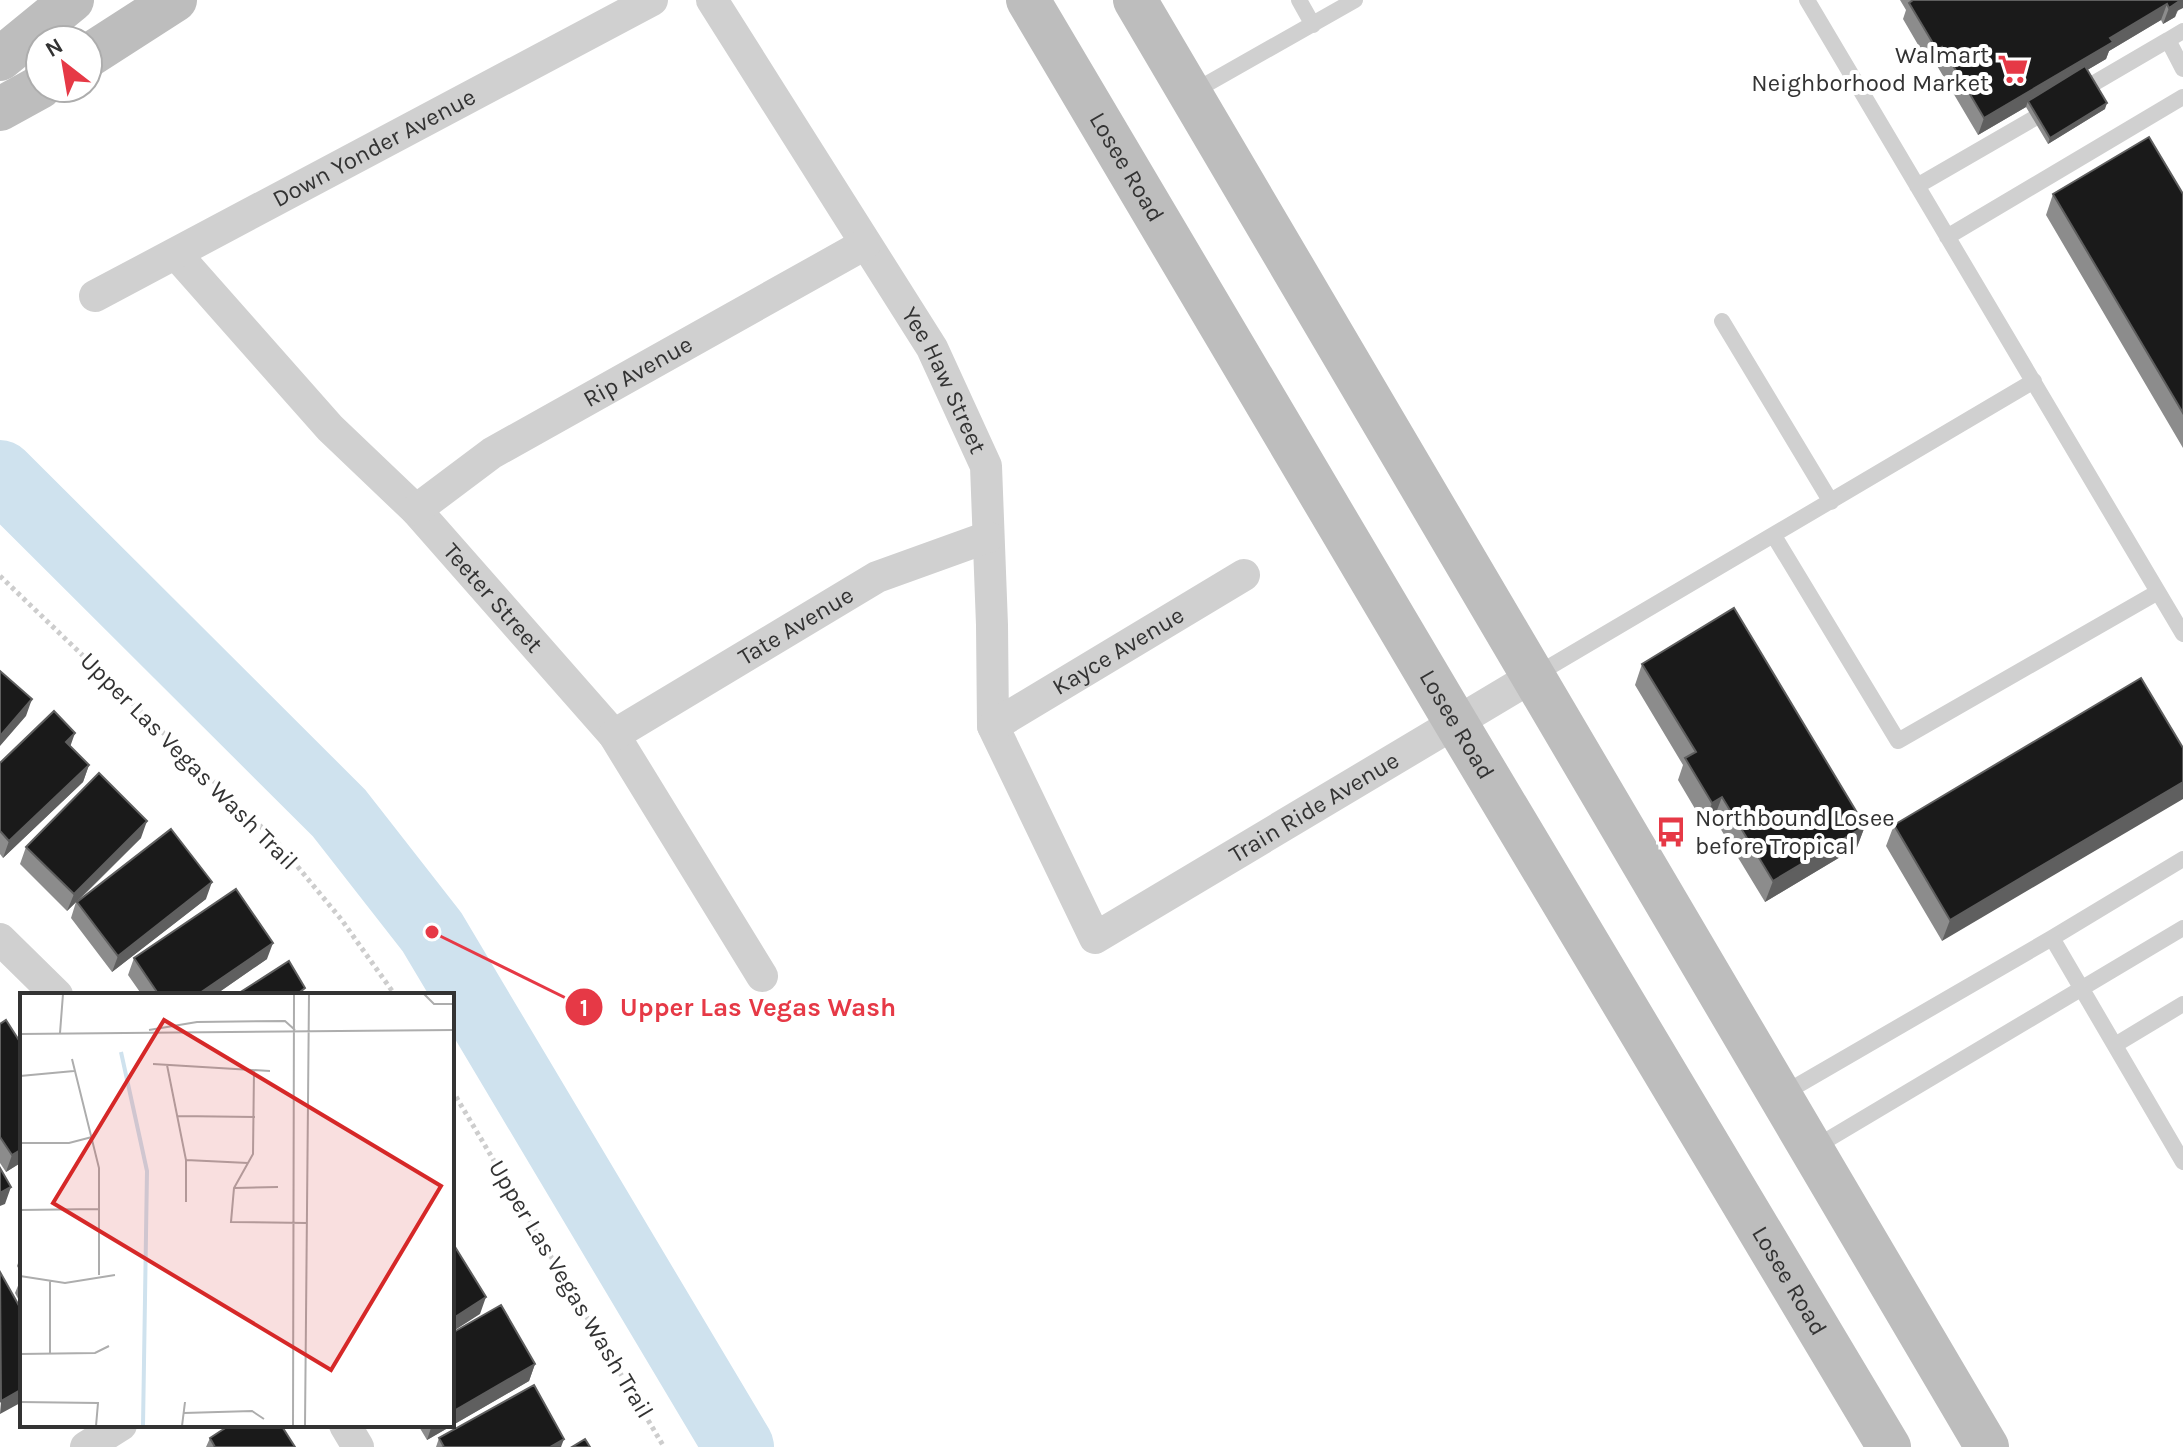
<svg xmlns="http://www.w3.org/2000/svg" width="2183" height="1447" font-family="Karla,sans-serif">
	<style>
		.lines { fill: none; stroke-linecap: round; stroke-linejoin: round }
		.river { stroke: #cfe2ee; stroke-width: 70 }
		.path { stroke: #cdcdcd; stroke-width: 5; stroke-dasharray: 4 4; stroke-linecap: butt }
		.service { stroke: #d0d0d0; stroke-width: 16 }
		.minor { stroke: #d0d0d0; stroke-width: 32 }
		.secondary { stroke: #bdbdbd; stroke-width: 44 }
		.wall { fill: #8c8c8c }
		.shaded-wall { fill: #5f5f5f }
		.building { fill: #1a1a1a; stroke: #5f5f5f; stroke-width: 2 }
		.labels { text-anchor: middle; dominant-baseline: central; stroke-width: 8; stroke-linejoin: round; paint-order: stroke }
		.poi-label { font-size: 24px; fill: #333; stroke: #fff; text-anchor: end }
		.street-label { font-size: 24px; fill: #333; stroke: #fff }
		.inset-river { fill: none; stroke: #cfe2ee; stroke-width: 4 }
		.inset-road { fill: none; stroke: #adadad; stroke-width: 2 }
		.view { fill: #d62828; fill-opacity: 0.15; stroke: #d62828; stroke-width: 4 }
		.inset-edge { fill: none; stroke: #333; stroke-width: 4 }
		.leader { fill: none; stroke: #e63946; stroke-width: 3 }
		.callout-dot { fill: #e63946; stroke: #fff; stroke-width: 3 }
		.mark-label { font-size: 24px; text-anchor: middle; font-weight: bold; fill: #fff }
		.callout-label { font-size: 26px; text-anchor: middle; font-weight: bold; fill: #e63946; stroke: #fff; stroke-width: 8; stroke-linejoin: round; paint-order: stroke }
	</style>
	<rect width="100%" height="100%" fill="#fff"/>
	<g class="lines">
		<!-- river -->
		<path class="river" d="M0 475 339 813 432 932 739 1447"/>
		<!-- path -->
		<path class="path" d="M0 576 278 843 341 919 395 995
			M452 1090 664 1447"/>
		<!-- service -->
		<path class="service" d="M1299 0 1313 25
			M1807 0 2183 634
			M2183 31 2168 40 2183 69
			M2091 85 2168 40
			M1191 93 1355 0
			M1917 186 2033 119
			M1947 237 2183 97
			M1722 321 1831 502
			M1774 536 1898 741 2158 592
			M1534 676 2034 381
			M2052 938 2183 1162
			M2115 1045 2183 1004
			M1781 1095 2052 938 2183 859
			M1812 1149 2183 928"/>
		<!-- minor -->
		<g class="minor">
			<path id="s1" d="M712 0 932 348 986 466 992 625 993 726 1095 938 1532 677"/>
			<path id="s2" d="M176 254 330 428 416 510 614 735 762 976"/>
			<path id="s3" d="M95 296 652 0"/>
			<path id="s4" d="M416 510 492 453 865 244"/>
			<path id="s5" d="M993 726 1244 575"/>
			<path id="s6" d="M614 735 877 577 988 537"/>
			<path d="M0 939 57 995"/>
			<path d="M345 1425 358 1447"/>
			<path d="M86 1447 121 1425"/>
		</g>
		<!-- secondary -->
		<g class="secondary">
			<path id="s7" d="M1028 0 1456 723 1889 1447"/>
			<path d="M1135 0 1987 1447"/>
			<path d="M88 56 175 0"/>
			<path d="M0 59 72 0"/>
			<path d="M0 109 40 87"/>
		</g>
	</g>
	<!-- wall -->
	<path class="wall" d="M1900 0H2183L2175 17 2163 24 2161 20 2109 51 2106 59 2087 70 2105 109 2048 144 2026 107 1978 135 1936 64 1931 67 1903 19 1906 10Z
		M2053 194H2183V448L2046 215Z
		M1642 664 1865 826 1857 847 1765 902 1714 818 1704 824 1678 780 1683 765 1635 685Z
		M2141 678 1942 941 1886 846 1894 825Z
		M70 746 89 765 83 782 3 858 0 854V763Z
		M141 838 78 901 206 899 112 972 71 918 76 902 67 911 20 864 26 847Z
		M134 958 267 959 215 995H142L128 975Z
		M0 1024 22 1162 6 1172 0 1163Z
		M22 1252V1275L17 1266Z
		M22 1276V1306L15 1293Z
		M535 1364 529 1381 427 1440 418 1425H452Z
		M210 1438 295 1447H206Z
		M439 1438 561 1447H436Z"/>
	<!-- shaded-wall -->
	<path class="shaded-wall" d="M2178 0H2183V8L2177 11 2175 17 2163 24 2169 8Z
		M2167 4 2161 20 2109 51 2106 59 2030 104 2028 101 2026 107 1978 135 1984 118 2110 38Z
		M1942 47 1936 64 1931 67 1937 50Z
		M2107 103 2105 109 2048 144 2050 138Z
		M32 699 26 716 0 746V736Z
		M75 733 69 750 66 742Z
		M89 765 83 782 3 858 9 841Z
		M2183 782V799L1942 941 1950 920Z
		M1722 797 1714 818 1704 824 1712 803Z
		M147 821 141 838 67 911 74 894Z
		M1865 826 1857 847 1765 902 1773 881Z
		M212 882 206 899 112 972 118 956Z
		M273 943 267 959 215 995H197Z
		M22 1149V1162L6 1172 12 1155Z
		M11 1187 5 1204 0 1206V1193Z
		M486 1297 480 1314 452 1332V1319Z
		M535 1364 529 1381 427 1440 432 1425H452V1412Z
		M22 1389V1402L0 1414 1 1401Z
		M564 1439 561 1447H550Z"/>
	<!-- building -->
	<path class="building" d="M1913 0H2181L2169 8 2167 4 2110 38 2113 42 1984 118 1942 47 1937 50 1909 3Z
		M2085 66 2107 103 2050 138 2028 101Z
		M2149 137 2183 194V413L2053 194Z
		M1734 608 1865 826 1773 881 1722 797 1712 803 1685 758 1696 752 1642 664Z
		M0 671 32 699 0 736Z
		M2141 678 2183 748V782L1950 920 1894 825Z
		M54 711 75 733 66 742 89 765 9 841 0 831V763Z
		M99 773 147 821 74 894 26 847Z
		M171 829 212 882 118 956 77 902Z
		M236 889 273 943 197 995H159L134 958Z
		M289 961 305 988 296 995H236Z
		M6 1020 22 1045V1149L12 1155 0 1137V1024Z
		M0 1168 11 1187 0 1193Z
		M452 1242 486 1297 452 1319Z
		M0 1272 22 1311V1389L1 1401Z
		M501 1305 535 1364 452 1412V1333Z
		M534 1385 564 1439 550 1447H444L439 1438Z
		M230 1425H281L295 1447H215L210 1438Z
		M585 1439 590 1447H572Z"/>
	<!-- icons -->
	<defs>
		<g id="supermarket-bare" transform="scale(2.4)"><path d="M-6-5.5h2.5l.6 2H6L4.5 2H-2.5L-4.4-4H-6ZM-1.5 3.2a1.3 1.3 0 1 0 .1 0ZM3 3.2a1.3 1.3 0 1 0 .1 0Z" fill="#e63946" stroke="#fff" stroke-width="2.5" paint-order="stroke"/></g>
		<g id="bus-bare" transform="scale(2.4)"><path d="M-5-6H5V4H4V6H2V4H-2V6H-4V4H-5ZM-3.5-4V0h7V-4ZM-3.5 1.2v1.5H-2V1.2ZM2 1.2v1.5H3.5V1.2Z" fill="#e63946" stroke="#fff" stroke-width="2.5" paint-order="stroke"/></g>
	</defs>
	<g fill-rule="evenodd">
		<use href="#supermarket-bare" x="2013" y="69"/>
		<use href="#bus-bare" x="1671" y="832"/>
	</g>
	<g class="labels">
		<!-- poi labels -->
		<g class="poi-label">
			<text x="1989" y="55">Walmart<tspan x="1989" dy="28">Neighborhood Market</tspan></text>
			<text x="1695" y="818" text-anchor="start">Northbound Losee<tspan x="1695" dy="28">before Tropical</tspan></text>
		</g>
		<!-- street labels -->
		<g class="street-label">
			<text stroke="none"><textPath href="#s3" startOffset="316">Down Yonder Avenue</textPath></text>
			<text stroke="none"><textPath href="#s7" startOffset="194">Losee Road</textPath></text>
			<text stroke="none"><textPath href="#s4" startOffset="262">Rip Avenue</textPath></text>
			<text stroke="none"><textPath href="#s1" startOffset="446">Yee Haw Street</textPath></text>
			<text stroke="none"><textPath href="#s2" startOffset="468">Teeter Street</textPath></text>
			<text stroke="none"><textPath href="#s6" startOffset="212">Tate Avenue</textPath></text>
			<text stroke="none"><textPath href="#s5" startOffset="146">Kayce Avenue</textPath></text>
			<text stroke="none"><textPath href="#s7" startOffset="842">Losee Road</textPath></text>
			<text transform="translate(189 761) rotate(45)">Upper Las Vegas Wash Trail</text>
			<text stroke="none"><textPath href="#s1" startOffset="1292">Train Ride Avenue</textPath></text>
			<text stroke="none"><textPath href="#s7" startOffset="1490">Losee Road</textPath></text>
			<text transform="translate(571 1289) rotate(59)">Upper Las Vegas Wash Trail</text>
		</g>
	</g>
	<!-- overview -->
	<g transform="translate(20 993)">
		<rect width="434" height="434" fill="#fff"/>
		<path class="inset-river" d="M101 59 127 178 123 433"/>
		<path class="inset-road" d="M404 1 414 11H434M129 37 177 29 265 28 275 37M40 40 43 1M0 41 434 37M52 66 79 175V282M133 71 250 78M147 72 166 167V209M234 77 233 161 214 195 211 229 287 230M0 83 54 78M158 123 235 124M0 150H49L72 144M166 167 228 170M214 195 258 194M0 217 79 216M0 283 45 290 95 282M30 288V361M0 361 75 360 89 353M0 409 78 410 76 433M164 420 232 418 244 426M162 433 165 409M273 433 274 1M285 433 289 1"/>
		<path class="view" d="M144 27 421 193 311 377 33 210Z"/>
		<rect width="434" height="434" class="inset-edge"/>
	</g>
	<!-- callouts -->
	<path class="leader" d="M432 932L584 1007"/>
	<g class="callout-dot">
		<circle cx="432" cy="932" r="8"/>
		<circle cx="584" cy="1007" r="20"/>
	</g>
	<g class="mark-label">
		<text x="584" y="1016">1</text>
	</g>
	<g class="callout-label">
		<text x="758" y="1016">Upper Las Vegas Wash</text>
	</g>
	<!-- north arrow -->
	<g transform="translate(64 64) rotate(329)"><circle r="38" fill="#ffffff" stroke="#adadad" stroke-width="2"/>
	<path d="M0-6L14 30L0 20L-14 30Z" fill="#e63946"/>
	<text y="-12" font-size="22" font-weight="bold" text-anchor="middle" fill="#333333">N</text>
	</g>
</svg>
